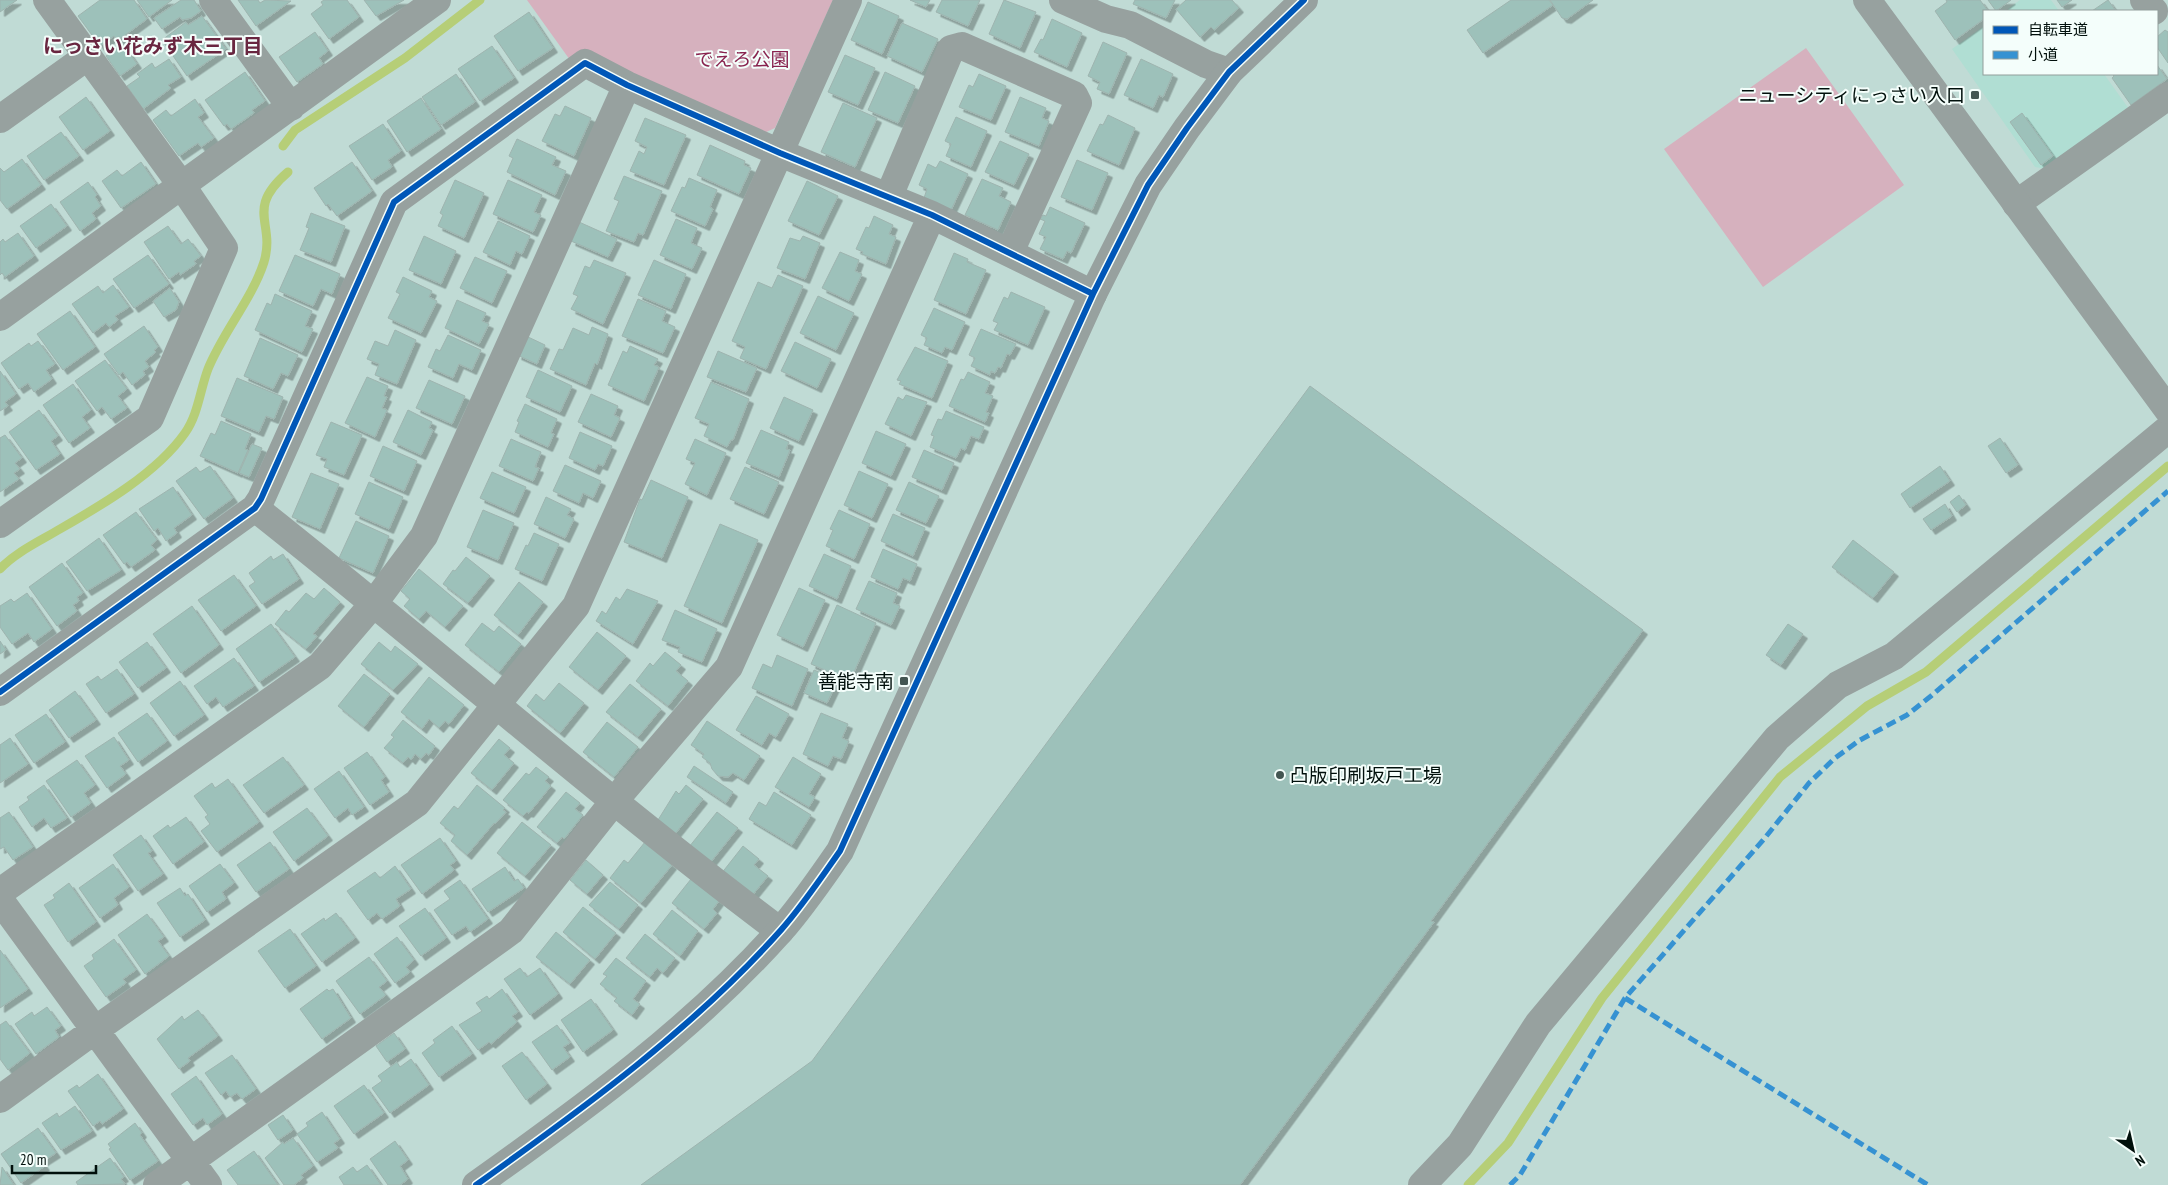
<svg xmlns="http://www.w3.org/2000/svg" width="2168" height="1185" font-family="'PT Sans Narrow','Noto Sans JP',sans-serif">
	<style>
		.built { fill: #b0ded3 }
		.green { fill: #d6b1be }
		.lines { fill: none; stroke-linecap: round; stroke-linejoin: round }
		.stream { stroke: #b6ce77; stroke-width: 9 }
		.building { fill: #9dc1ba; stroke: #9eb4af; filter: url(#shadow) }
		.minor { stroke: #97a19f; stroke-width: 28 }
		.tertiary { stroke: #97a19f; stroke-width: 28 }
		.quiet { stroke: #3692d2; stroke-width: 5; stroke-dasharray: 10 5; stroke-linecap: butt }
		.cycleway-casing { stroke: #f4fefb; stroke-width: 9 }
		.cycleway { stroke: #0057b8; stroke-width: 6 }
		.poi-dot { fill: #435652; stroke: #f4fefb; stroke-width: 2 }
		.labels { text-anchor: middle; dominant-baseline: central; stroke-width: 4; stroke-linejoin: round; paint-order: stroke }
		.park-label { font-size: 19px; fill: #88224e; stroke: #f4fefb }
		.poi-label { font-size: 19px; fill: #000f0b; stroke: #f4fefb; text-anchor: end }
		.neighbourhood-label { font-size: 20px; font-weight: bold; fill: #692640; stroke: #f4fefb }
	</style>
	<defs>
		<filter id="shadow"><feDropShadow dx="4.5" dy="4.5" stdDeviation="0" flood-color="#0004"/></filter>
	</defs>
	<rect width="100%" height="100%" fill="#c0dbd5"/>
	<!-- built -->
	<path class="built" d="M2020 0H2051L2059 11H2005Z
		M1984 26V74H2104L2129 109 2046 169 2035 167 1952 49Z"/>
	<!-- green -->
	<path class="green" d="M527 0H833L775 128 764 133 570 60Z
		M1806 48 1904 185 1763 287 1664 149Z"/>
	<g class="lines">
		<!-- stream -->
		<path class="stream" d="M283 146 295 130 405 58 480 0
			M0 569C16 552 40 541 60 529 102 505 157 473 185 433 198 415 200 390 208 369 223 332 252 299 264 262 276 222 244 210 288 172
			M1468 1185 1508 1143 1602 998 1780 777 1867 706 1926 672 2168 466"/>
	</g>
	<!-- building -->
	<path class="building" d="M0 0H17L0 12Z
		M100 0H134L147 19 117 41 114 36 100 46 78 16Z
		M137 0H172L149 17Z
		M181 0H194L201 11 191 18 182 20 180 17 162 29 154 18Z
		M238 0H258L260 3 265 0 291 1 256 26Z
		M324 0H347L359 17 329 39 311 14 323 5 321 2Z
		M364 0H404L376 16Z
		M910 0H930L926 7Z
		M942 0H980L968 26 936 12Z
		M1004 0 1036 12 1020 48 989 34Z
		M1135 0H1175L1166 18 1133 4Z
		M1186 0H1232L1239 8 1214 30 1211 27 1200 37 1176 9Z
		M1511 0H1549L1553 5 1483 53 1467 30Z
		M1550 0H1593L1567 19 1562 18Z
		M1946 0H1980L1988 11H1984V19L1955 40 1935 11 1947 2Z
		M1988 0H2011L1996 11Z
		M2057 0H2072L2062 7Z
		M2108 0 2116 11H2092Z
		M868 2 899 16 882 54 851 40Z
		M529 12 553 48 518 71 494 36Z
		M202 16 226 49 187 76 162 40 186 22 188 25Z
		M1052 19 1082 33 1067 67 1034 52 1041 39 1043 40Z
		M902 23 938 39 922 72 887 56Z
		M2165 30 2168 32V63L2157 47V37Z
		M315 32 328 51 319 58 323 64 297 82 279 57Z
		M1103 42 1127 53 1109 94 1097 89 1100 82 1088 76Z
		M123 44 137 64 120 76 106 56Z
		M492 46 514 78 480 101 458 69Z
		M845 55 875 68 858 105 828 92Z
		M169 59 181 77 168 85 171 88 143 109 127 86 140 77 137 74 152 63 155 68Z
		M1141 59 1173 74 1163 97 1159 95 1153 108 1124 95Z
		M2157 65 2167 79 2131 105 2112 78 2114 76 2112 74H2157Z
		M245 72 265 101 252 110 254 113 231 129 227 124 224 126 205 100Z
		M885 72 915 86 898 123 868 110Z
		M456 74 475 102 441 125 422 97Z
		M979 74 1006 86 991 120 959 107 969 85 973 87Z
		M86 97 110 131 83 150 59 117Z
		M1020 97 1046 108 1042 118 1049 121 1039 146 1005 132Z
		M421 98 441 129 407 152 387 121Z
		M195 99 204 113 198 117 214 138 201 147 198 143 179 156 153 120 166 110 171 116Z
		M843 103 877 118 855 167 821 152Z
		M565 106 591 118 574 156 542 141 555 114 560 116Z
		M2022 113 2053 156 2041 165 2010 122Z
		M1108 115 1135 128 1119 165 1087 151 1100 124 1103 125Z
		M956 117 987 131 971 167 946 156 951 144 945 141Z
		M645 118 686 135 664 185 630 171 639 151 644 154 647 147 635 141Z
		M383 124 401 151 388 160 392 167 372 180 349 146Z
		M61 132 79 156 44 180 27 156Z
		M517 139 556 157 552 165 566 171 555 195 507 172 513 158 509 156Z
		M1000 141 1029 154 1014 185 985 172Z
		M710 145 745 161 744 165 751 168 739 194 697 175Z
		M22 159 41 185 7 209 0 200V168L4 172Z
		M1077 160 1108 173 1092 210 1061 197Z
		M940 161 968 174 951 210 924 198 927 189 919 185 928 164 936 168Z
		M141 162 156 184 121 208 102 181 117 170 122 176Z
		M352 162 372 191 337 216 328 204 326 206 314 188Z
		M624 176 662 191 643 235 638 233 634 242 606 231 619 201 614 199Z
		M689 178 717 190 710 207 713 209 705 226 671 211 682 187 685 188Z
		M982 179 1003 188 999 196 1011 202 998 230 965 215Z
		M455 180 484 193 464 238 438 226 443 215 440 213Z
		M508 180 542 195 534 212 541 215 533 232 493 214Z
		M807 181 838 196 819 235 788 221Z
		M88 182 97 195 95 197 101 206 92 213 96 219 80 231 60 202Z
		M51 204 67 226 36 248 20 226Z
		M1050 207 1085 223 1071 253 1067 251 1063 259 1040 249 1046 237 1039 234 1045 221 1040 219 1043 215 1046 216Z
		M311 213 345 226 331 262 300 250 309 228 306 227Z
		M874 216 893 225 889 234 896 237 886 264 862 254 863 252 856 249 866 227 869 228Z
		M676 219 697 228 691 243 702 248 692 269 660 255Z
		M498 221 530 236 522 254 516 251 510 265 483 252Z
		M579 222 617 239 608 257 571 241Z
		M168 226 181 244 188 239 201 256 194 261 196 264 180 275 179 272 169 279 144 242Z
		M18 233 34 256 5 277 2 273 0 275V242L3 239 5 242Z
		M424 236 456 251 441 284 409 270Z
		M803 236 820 243 805 279 777 268 790 238 800 241Z
		M840 252 859 260 855 271 862 274 849 301 822 288Z
		M954 253 968 259 967 262 986 270 966 314 934 300Z
		M148 255 169 284 134 308 113 279Z
		M295 255 340 274 332 294 321 289 313 306 279 291Z
		M475 257 507 271 492 303 460 288Z
		M594 260 626 273 603 324 571 309 578 296 573 294 585 266 590 268Z
		M654 260 686 274 671 309 638 295Z
		M778 275 803 286 766 369 740 358 745 347 732 341 758 282 772 288Z
		M403 277 432 291 429 297 437 301 421 333 388 318 400 294 396 292Z
		M113 285 129 307 115 316 118 320 109 327 106 323 93 333 72 304 98 286 103 293Z
		M170 288 179 302 176 310 164 317 153 301Z
		M1011 292 1045 307 1028 345 994 330 998 323 993 321 1004 297 1008 299Z
		M275 294 312 311 305 326 313 329 302 352 255 330 267 303 271 305Z
		M818 296 854 313 836 350 800 333Z
		M638 299 666 311 662 321 675 327 663 353 622 336Z
		M457 300 486 313 482 321 489 324 479 344 445 328Z
		M934 308 965 322 952 350 945 347 942 353 924 345 927 338 921 335Z
		M70 311 95 347 63 370 37 334Z
		M144 326 158 347 154 350 156 352 145 361 149 367 143 371 145 375 132 385 123 372 119 375 104 354Z
		M592 327 608 334 597 365 595 363 586 385 550 369 559 349 563 350 573 328 589 335Z
		M981 329 1016 344 1010 355 1007 354 1001 368 998 367 995 373 991 371 990 375 971 366 975 358 969 355Z
		M395 330 416 340 397 384 375 375 379 364 367 359 375 341 388 346Z
		M448 335 481 350 472 370 459 364 453 378 428 367 436 349 440 351Z
		M526 336 545 345 537 364 517 355Z
		M260 338 298 355 288 376 281 373 273 389 244 376Z
		M38 341 55 364 46 370 52 379 34 392 28 383 19 389 1 363 29 343 31 346Z
		M795 342 831 359 817 388 781 371Z
		M630 346 658 359 654 365 659 367 644 401 608 385 623 351 627 353Z
		M915 347 948 361 932 398 899 384 901 381 897 380Z
		M718 351 757 368 746 392 707 377Z
		M105 360 127 389 118 396 127 408 111 419 102 407 97 411 75 381Z
		M538 370 572 386 560 412 526 397Z
		M0 371 16 394 5 402 8 406 0 411Z
		M968 372 990 382 985 393 993 396 986 412 989 413 985 422 949 406 961 379 964 380Z
		M367 377 388 386 384 396 387 397 382 408 387 410 375 437 345 423Z
		M237 378 283 397 274 419 266 416 259 432 221 416Z
		M429 380 465 396 452 424 416 408Z
		M711 382 749 399 733 440H731L727 447 704 436 709 424 695 418Z
		M73 384 91 410 82 417 90 428 69 443 43 405Z
		M1310 386 1643 630 1431 921 1434 922 1240 1185H641L812 1061Z
		M591 394 618 406 614 415 620 418 611 437 578 422Z
		M906 395 927 402 911 436 885 424 898 397 903 400Z
		M784 397 813 410 799 441 770 428Z
		M525 404 557 419 551 433 554 434 548 447 515 432 519 422 517 421Z
		M39 410 58 436 51 441 60 454 36 470 9 432Z
		M408 410 432 422 429 428 433 430 421 455 393 442Z
		M946 411 984 427 979 439 971 436 965 450 961 448 956 458 930 447 934 436 931 435 938 419 942 420Z
		M221 421 251 434 245 449 248 450 238 473 200 456 211 433 215 435Z
		M331 422 362 435 344 475 324 467 327 459 316 455Z
		M761 430 789 442 786 449 790 450 779 477 746 463Z
		M876 431 906 444 891 476 862 463Z
		M580 432 612 446 603 466 598 464 595 470 569 458Z
		M5 435 22 458 15 463 20 469 14 473 19 479 0 492V438Z
		M2000 438 2018 465 2006 473 1988 446Z
		M511 439 541 452 535 467 539 468 533 481 499 466Z
		M695 439 726 453 707 495 685 484 695 463 686 459Z
		M252 444 262 448 249 477 239 473Z
		M383 446 417 461 404 491 370 476Z
		M924 450 954 463 942 490 912 477Z
		M565 465 601 481 593 498 583 493 579 503 553 491Z
		M210 466 233 498 204 519 176 481 196 467 200 472Z
		M1940 466 1950 481 1910 508 1901 494Z
		M745 467 779 482 764 514 730 499Z
		M859 471 888 484 872 518 844 505Z
		M492 472 526 487 514 513 480 498Z
		M311 473 339 484 320 529 292 517Z
		M651 480 688 497 662 558 624 542 640 499 642 500Z
		M369 482 403 497 389 529 355 514Z
		M909 482 939 496 926 523 896 510Z
		M173 487 192 515 174 528 177 533 166 541 158 528 154 531 139 509Z
		M1959 495 1966 505 1957 512 1950 502Z
		M546 497 571 509 567 515 574 519 565 538 534 524Z
		M1945 504 1952 516 1931 530 1923 519Z
		M483 510 514 523 498 560 467 547Z
		M839 510 870 524 854 559 826 546 833 530 830 529Z
		M136 512 157 540 151 545 155 550 131 567 127 562 124 564 103 535Z
		M893 514 925 528 913 556 881 541Z
		M356 521 389 536 373 573 339 558Z
		M720 524 758 540 722 623 684 606Z
		M534 533 559 544 542 581 515 569 526 545 528 546Z
		M99 538 121 570 87 591 66 562Z
		M1853 540 1894 572 1873 598 1832 567Z
		M883 549 917 564 910 581 903 578 898 589 871 577Z
		M283 554 299 579 262 604 249 586 255 582 249 573 271 556 273 560Z
		M824 554 851 566 837 599 809 586Z
		M466 557 490 576 468 603 443 584 453 570 455 571Z
		M62 563 83 593 77 597 79 601 73 605 77 611 57 626 29 587Z
		M419 569 463 606 445 627 426 611 419 619 404 606 410 599 401 591Z
		M234 575 256 606 221 631 198 600Z
		M869 581 897 593 893 603 900 606 891 625 856 609Z
		M519 582 543 602 518 635 494 615Z
		M324 588 340 602 313 634 317 636 306 649 275 624 286 610 289 612 306 593 314 599Z
		M799 588 825 600 803 647 777 635Z
		M627 589 658 601 633 644 596 621 602 611 606 614 616 597 620 600Z
		M27 593 52 629 34 642 28 633 12 644 0 627V606L11 599 14 602Z
		M837 605 876 623 850 681 811 664Z
		M192 606 219 645 181 673 153 634Z
		M675 610 717 629 702 662 678 652 680 647 662 640Z
		M482 623 494 632 499 626 521 644 499 672 465 645Z
		M271 624 295 657 259 682 236 649Z
		M1788 624 1803 634 1781 665 1766 655Z
		M597 632 626 656 598 690 569 667Z
		M0 641 6 650 0 654Z
		M147 642 166 668 138 688 119 662Z
		M379 642 391 652 395 646 418 664 393 690 361 664Z
		M665 652 681 665 676 671 688 681 668 706 636 681 650 663 653 666Z
		M777 655 808 669 792 706 752 688 763 664 772 668Z
		M234 658 254 686 223 707 216 697 207 704 194 686Z
		M117 669 134 694 106 713 86 684 98 676 101 680Z
		M814 670 838 680 827 703 804 693Z
		M364 674 390 694 364 727 338 706Z
		M429 677 464 705 449 724 445 721 439 728 429 719 422 729 401 712Z
		M180 681 204 715 174 736 150 703Z
		M559 683 584 703 560 733 527 706 536 694 544 701Z
		M630 684 661 709 638 737 606 712Z
		M75 691 96 720 69 738 49 710Z
		M756 696 789 714 776 737 769 733 762 745 736 730Z
		M147 713 167 741 138 762 118 733Z
		M821 713 848 724 842 738 849 741 841 759 833 756 828 766 803 754Z
		M46 714 65 742 34 763 15 735Z
		M403 720 435 746 429 755 426 753 421 759 415 754 411 760 408 757 403 763 384 748 394 737 391 735Z
		M707 721 760 756 744 780 733 773 728 777 718 776 712 769 710 763 702 757 704 754 691 745Z
		M607 722 638 747 614 777 583 752Z
		M114 737 129 760 120 766 126 774 107 788 85 756Z
		M10 738 28 764 0 783V745Z
		M499 739 510 748 504 755 514 763 492 790 471 773Z
		M367 752 385 777 381 780 389 792 370 805 344 768Z
		M283 757 304 785 264 813 243 785Z
		M793 757 821 774 809 794 815 797 809 807 775 787Z
		M77 760 95 785 84 793 91 803 71 817 46 781Z
		M694 766 733 792 726 803 687 777Z
		M536 767 549 777 545 781 551 786 529 813 527 812 523 816 503 800 526 773 529 775Z
		M339 771 364 807 352 815 348 808 335 818 314 789Z
		M228 779 259 822 217 852 201 831 210 824 205 817 208 815 194 796 212 783 215 788Z
		M44 785 67 818 51 828 44 818 32 827 19 807 29 800 27 797Z
		M477 785 505 808 503 810 506 812 495 824 494 823 467 855 451 841 455 835 440 823 454 806 458 809Z
		M686 785 703 799 675 834 658 820 676 791 679 794Z
		M566 792 580 803 575 809 583 815 564 839 562 837 557 843 537 827Z
		M774 792 811 815 792 845 749 819 759 802 766 806Z
		M307 808 328 836 294 861 273 832Z
		M9 812 33 847 13 860 4 847 0 849V818Z
		M717 812 738 828 710 863 689 847Z
		M186 817 204 842 173 864 153 836 168 825 170 828Z
		M522 822 551 845 525 876 497 853Z
		M141 835 152 851 148 853 163 874 138 891 113 855Z
		M440 838 456 861 450 865 454 870 422 894 401 865Z
		M270 842 289 869 256 892 237 865Z
		M645 842 672 865 641 903 610 878 624 860 628 863Z
		M743 846 759 859 754 865 768 876 751 897 721 874Z
		M586 860 603 875 587 894 570 880Z
		M113 864 129 887 114 898 118 905 100 918 79 888Z
		M220 864 234 883 222 892 226 899 207 912 189 886Z
		M395 866 411 889 396 899 400 906 382 919 377 913 368 920 347 891 375 872 380 878Z
		M505 867 514 881 518 879 524 888 488 912 472 889Z
		M691 879 719 901 713 909 717 913 704 929 672 903Z
		M460 880 488 919 470 932 466 926 452 935 434 910 450 899 444 891Z
		M610 882 638 905 619 929 589 905Z
		M69 883 96 922 68 942 44 905 55 898 53 895Z
		M180 888 185 896 188 894 205 920 180 937 157 903Z
		M583 907 616 933 595 959 563 932Z
		M425 908 446 938 421 956 399 926Z
		M672 910 698 931 680 956 653 934Z
		M336 913 355 938 322 962 301 934 324 918 325 921Z
		M147 914 164 937 158 941 169 956 145 974 118 935Z
		M290 929 316 966 285 988 258 951Z
		M556 932 590 960 570 984 536 957Z
		M645 934 675 958 663 973 657 968 650 977 626 958Z
		M397 937 414 960 406 967 410 972 395 983 374 954Z
		M114 939 136 970 123 979 126 983 106 997 84 966 94 959 92 955Z
		M0 950 28 989 0 1008Z
		M369 957 387 981 379 987 386 995 360 1014 336 981Z
		M616 958 646 981 633 999 640 1004 632 1015 614 1001 617 998 600 984 607 976 603 974Z
		M520 968 527 977 540 968 558 994 530 1015 504 979Z
		M327 989 329 991 333 989 351 1018 322 1039 300 1009Z
		M502 989 518 1012 512 1016 517 1022 491 1044 489 1042 478 1050 459 1025 482 1011 476 1003 487 996 489 999Z
		M591 999 613 1030 583 1052 561 1020Z
		M47 1007 61 1026 55 1030 59 1037 36 1054 15 1024 32 1012 34 1016Z
		M198 1010 218 1036 188 1058 190 1061 179 1069 157 1039 182 1016 184 1020Z
		M6 1021 30 1053 8 1070 0 1059V1025Z
		M557 1025 570 1043 563 1047 570 1057 552 1070 532 1042Z
		M452 1026 472 1054 439 1077 422 1053 435 1043 433 1040Z
		M394 1033 405 1049 387 1062 376 1046Z
		M522 1052 547 1084 526 1100 502 1066Z
		M232 1055 256 1089 242 1099 237 1093 230 1097 226 1091 221 1095 205 1073Z
		M411 1059 429 1085 390 1113 372 1088 382 1081 378 1076 397 1062 400 1067Z
		M98 1074 123 1109 102 1124 100 1121 93 1126 68 1091 77 1085 79 1088Z
		M196 1076 222 1114 207 1125 203 1118 193 1125 171 1094Z
		M364 1085 384 1113 354 1134 334 1106Z
		M75 1106 92 1131 61 1150 42 1123 57 1113 59 1117Z
		M322 1112 340 1139 334 1143 338 1148 317 1162 297 1134 308 1126 306 1123Z
		M283 1115 293 1130 278 1140 268 1125Z
		M135 1123 142 1133 140 1135 158 1161 130 1180 109 1149 111 1148 108 1144Z
		M38 1128 56 1153 42 1162 45 1166 21 1183 1 1154Z
		M293 1138 313 1166 301 1175 303 1178 294 1185H284L265 1158 283 1142 284 1144Z
		M395 1141 408 1160 400 1166 408 1179 400 1185H388L370 1159Z
		M254 1151 278 1185H238L227 1170Z
		M110 1158 124 1177 121 1179 125 1184 78 1185 76 1182Z
		M367 1165 381 1185H344L339 1177 353 1167 357 1172Z
		M2 1167 14 1185H0Z"/>
	<g class="lines">
		<!-- minor -->
		<path class="minor" d="M213 0 291 107
			M1063 0 1106 19 1130 25 1206 64 1229 72
			M2144 0 2154 11
			M0 119 88 56
			M889 196 951 49 962 46 1074 95 1078 103 1010 252
			M2016 204 2168 96
			M0 317 437 0
			M255 508C431 647 600 796 780 931
			M0 524 150 418 224 248 182 186 47 0
			M0 692 255 508 261 499 394 202 585 63 627 85 780 153 932 215 1093 294
			M0 892 320 666 374 603 424 536 627 85
			M0 900 208 1185
			M0 1099 95 1030 417 803 576 606 848 0
			M157 1185 511 931 615 800 729 667 932 215
			M1422 1185 1460 1145 1538 1024 1777 738 1838 685 1894 656 2168 429"/>
		<!-- tertiary -->
		<path class="tertiary" d="M1867 0 2168 410
			M476 1185C584 1108 693 1029 781 930 803 905 821 878 840 851L1093 294 1148 185 1187 128 1229 72 1304 0"/>
		<!-- quiet -->
		<path class="quiet" d="M1625 998 1928 1185
			M1510 1185 1520 1175 1625 998 1764 839 1809 783 1835 758 1860 740 1907 715 1931 696 2168 491"/>
		<!-- cycleway casing -->
		<g class="cycleway-casing">
			<path id="cycleway" d="M0 692 255 508 261 499 394 202 585 63 627 85 780 153 932 215 1093 294
				M476 1185C584 1108 693 1029 781 930 803 905 821 878 840 851L1093 294 1148 185 1187 128 1229 72 1304 0"/>
		</g>
		<!-- cycleway -->
		<use href="#cycleway" class="cycleway"/>
	</g>
	<!-- markers -->
	<g class="poi-dot">
		<rect x="1970" y="90" width="10" height="10" rx="2.5"/>
		<rect x="899" y="676" width="10" height="10" rx="2.5"/>
		<circle cx="1280" cy="775" r="5"/>
	</g>
	<g class="labels">
		<!-- park labels -->
		<g class="park-label">
			<text x="742" y="59">でえろ公園</text>
		</g>
		<!-- poi labels -->
		<g class="poi-label">
			<text x="1965" y="95">ニューシティにっさい入口</text>
			<text x="894" y="681">善能寺南</text>
			<text x="1290" y="775" text-anchor="start">凸版印刷坂戸工場</text>
		</g>
		<!-- neighbourhood labels -->
		<g class="neighbourhood-label">
			<text x="153" y="46">にっさい花みず木三丁目</text>
		</g>
	</g>
	<!-- legend -->
	<rect x="1983" y="10" width="175" height="65" fill="#f4fefb" stroke="#929e9b"/>
	<rect x="1993" y="26" width="25" height="8" fill="#0057b8" stroke="#929e9b"/>
	<text x="2028" y="35" font-size="15" fill="#000f0b">自転車道</text>
	<rect x="1993" y="51" width="25" height="8" fill="#3692d2" stroke="#929e9b"/>
	<text x="2028" y="60" font-size="15" fill="#000f0b">小道</text>
	<!-- north arrow -->
	<g transform="translate(2133 1150) rotate(146)" stroke="#f4fefb" stroke-width="4" paint-order="stroke">
	<path d="M0-4L9 19L0 12L-9 19Z" fill="#000f0b"/>
	<text y="-8" font-size="14" font-weight="bold" text-anchor="middle" fill="#000f0b">N</text>
	</g>
	<!-- scale -->
	<path d="M12 1165v8h84v-8" fill="none" stroke="#000f0b" stroke-width="2.5"/>
	<text x="20" y="1165" font-size="15" fill="#000f0b" stroke="#f4fefb" stroke-width="4" paint-order="stroke">20 m</text>
</svg>
